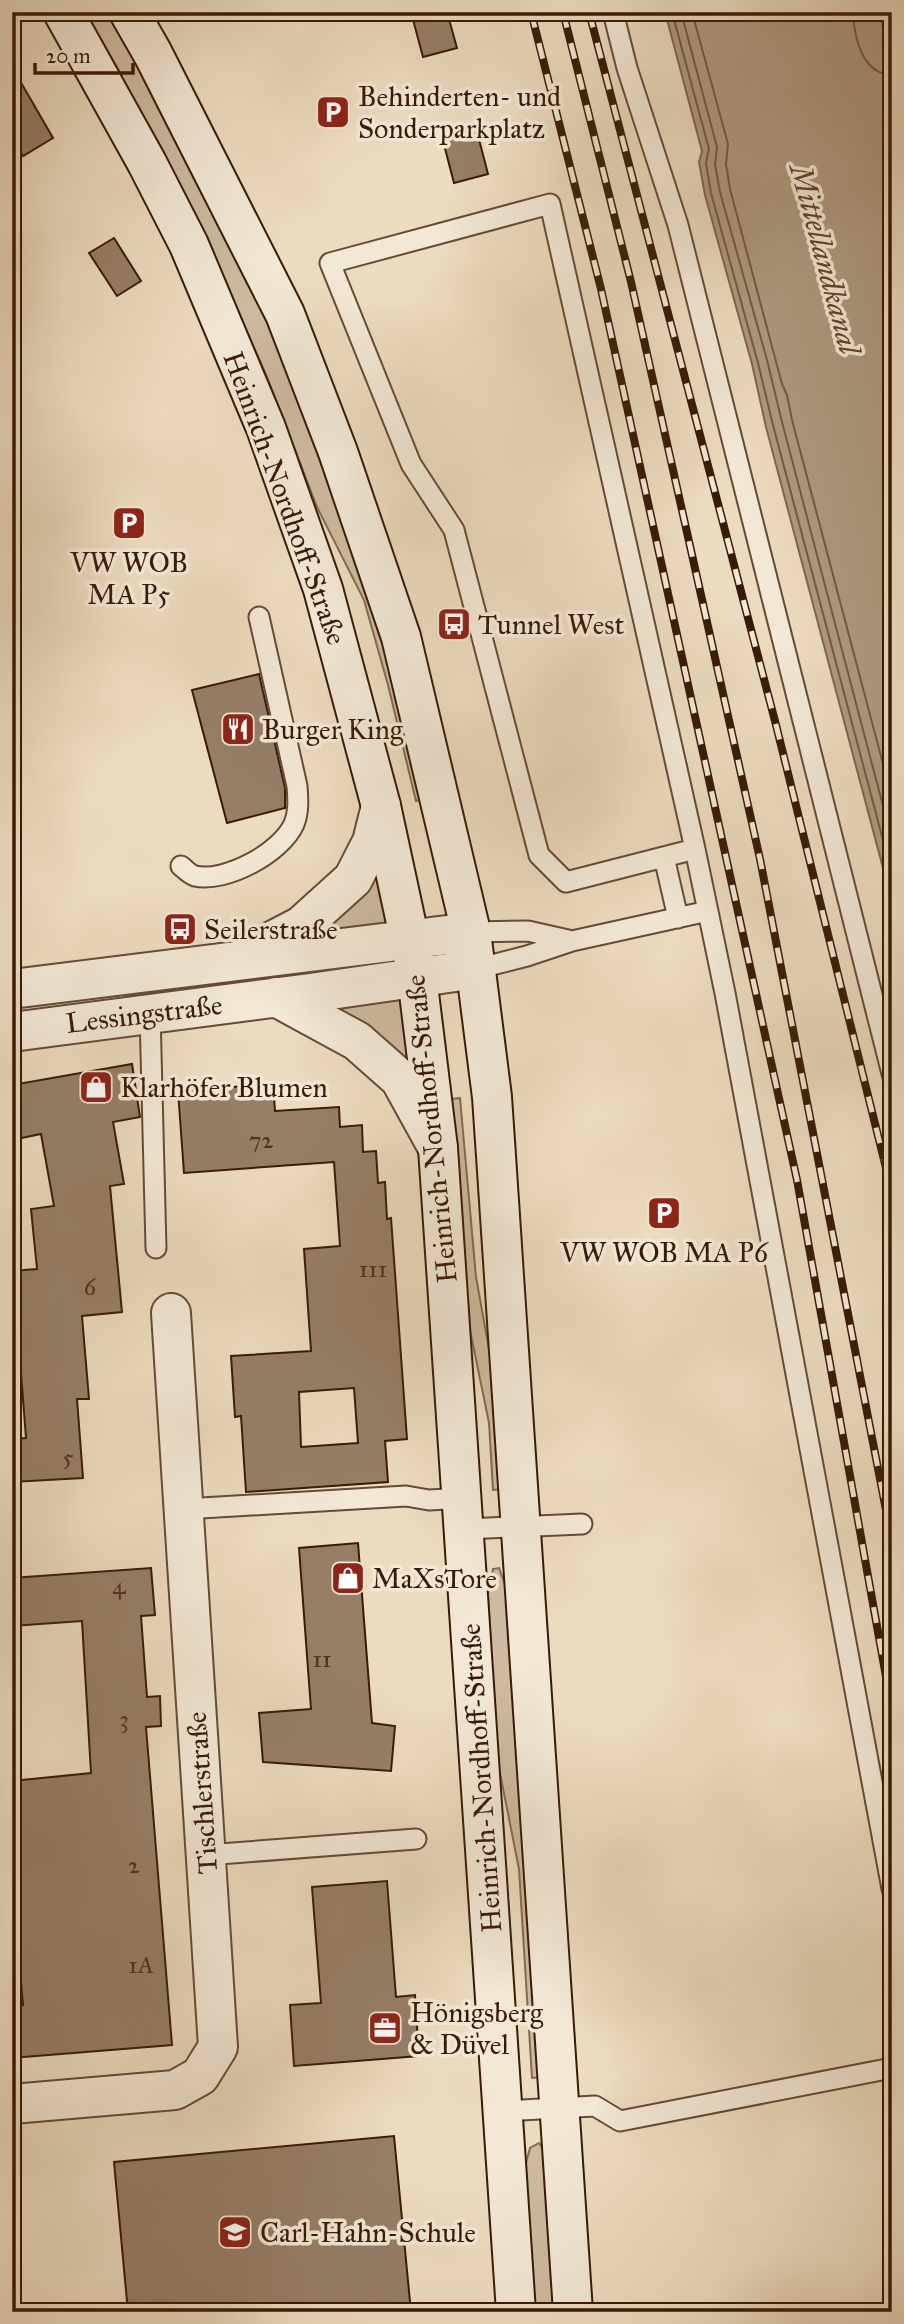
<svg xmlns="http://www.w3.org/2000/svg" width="904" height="2324" font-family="'IM FELL Great Primer',serif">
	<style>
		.green { fill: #cdbaa0; stroke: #836a54; stroke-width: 2 }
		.water { fill: #ae9980; stroke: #7f6650; stroke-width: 2 }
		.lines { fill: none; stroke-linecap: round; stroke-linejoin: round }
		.shore { stroke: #745a44; stroke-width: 2 }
		.building { fill: #967e67; stroke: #391a07; stroke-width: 2; fill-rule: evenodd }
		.service-casing { stroke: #664a35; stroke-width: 23 }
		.minor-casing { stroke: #664a35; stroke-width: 42 }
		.tertiary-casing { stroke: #664a35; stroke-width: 42 }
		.secondary-casing { stroke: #391a07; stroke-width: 42 }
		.service { stroke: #f2e8d5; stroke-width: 19 }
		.minor { stroke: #f2e8d5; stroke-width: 38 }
		.tertiary { stroke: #f2e8d5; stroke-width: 38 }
		.secondary { stroke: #f2e8d5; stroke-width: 38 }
		.rail-casing { stroke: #391a07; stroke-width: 8 }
		.rail { stroke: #f2e8d5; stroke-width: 5; stroke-dasharray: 16; stroke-linecap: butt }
		.labels { text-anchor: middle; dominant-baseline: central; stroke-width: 7; stroke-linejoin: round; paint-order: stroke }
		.number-label { font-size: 24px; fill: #50331f }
		.poi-label { font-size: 28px; fill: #391a07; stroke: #f2e8d5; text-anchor: start }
		.street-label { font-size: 28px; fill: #391a07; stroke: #f2e8d5 }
		.water-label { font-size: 30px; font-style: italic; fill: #624631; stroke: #f2e8d5 }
	</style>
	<rect width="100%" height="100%" fill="#ebdbbf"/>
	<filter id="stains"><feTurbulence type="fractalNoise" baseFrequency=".00286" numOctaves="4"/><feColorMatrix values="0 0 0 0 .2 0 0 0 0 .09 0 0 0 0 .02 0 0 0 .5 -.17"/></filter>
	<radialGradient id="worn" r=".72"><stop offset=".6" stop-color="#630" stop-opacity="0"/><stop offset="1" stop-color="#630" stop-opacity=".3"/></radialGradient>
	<!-- green -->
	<path class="green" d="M85 12H110L227 232 288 368 370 597 425 799 416 801 388 685 364 600 317 507 267 377 207 242 119 71Z
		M379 870 390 927 322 936V929Z
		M401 994 411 1056 404 1058C381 1034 364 1021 333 1010L331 1004Z
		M460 1098 476 1277 498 1399 503 1489 493 1490 489 1423 470 1330 451 1099Z
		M499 1568 509 1595 542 2077 532 2078 519 1869 497 1758 488 1594 493 1569Z
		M539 2143 543 2149 554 2312H528L520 2185 530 2148Z"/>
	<!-- water -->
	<path class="water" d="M665 12H879L892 61V902L766 427 752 364 705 195 699 162 702 151Z"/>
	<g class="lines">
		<!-- shore -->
		<path class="shore" d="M672 12 709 149 706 163 711 193 758 363 773 425 892 874
			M681 12 717 147 715 164 720 192 767 360 782 422 892 840
			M692 12 728 144 726 164 730 189 782 384 787 395 792 420 892 798
			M853 12C854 37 862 74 892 75"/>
	</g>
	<!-- building -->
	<path class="building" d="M411 12H447L457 48 423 57Z
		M12 67 53 138 23 156 12 137Z
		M475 124 488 174 454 183 441 133Z
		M114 238 141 281 117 296 89 253Z
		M259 674 285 788V808L227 823 192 690Z
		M132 1064 140 1117 113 1122 124 1184 110 1186 122 1312 82 1316 89 1399H77L83 1478 12 1482V1439L26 1438 17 1321 12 1322V1271L37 1269 31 1209 54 1206 41 1134 12 1140V1085Z
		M273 1084 275 1111 339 1107 340 1127 362 1125 363 1152 376 1151 378 1183 385 1182 387 1219 391 1218 407 1439 385 1441 388 1482 246 1492 241 1416 235 1417 231 1356 311 1351 304 1249 340 1246 334 1162 184 1173 178 1091ZM354 1388 358 1443 301 1447 299 1392Z
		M358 1543 372 1723 395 1726 391 1771 263 1762 259 1713 311 1709 299 1548Z
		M151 1568 155 1615 141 1616 147 1697 160 1696 161 1726 146 1727 172 2045 12 2058V2006L23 2005 12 1876V1781L91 1773 82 1621 12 1626V1578Z
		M387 1881 396 1997 415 1995 419 2056 294 2066 290 2005 321 2003 312 1887Z
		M394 2136 411 2312H128L114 2162Z"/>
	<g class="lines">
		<!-- service casing -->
		<g class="service-casing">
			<path id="service" d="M613 12 627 68 678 225 892 1074
				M695 849 566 882 539 855 454 530 411 464 330 263 550 204 695 849 725 993 892 1889
				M664 857 678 918
				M181 866C186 870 189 874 195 876 225 883 281 853 294 824 299 812 298 799 297 786L259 617
				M471 932 528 931 568 940
				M476 969 527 956 572 941 708 911
				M150 1013 156 1248
				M184 1509 406 1496 429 1500 463 1498
				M465 1529 582 1524
				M206 1855 416 1839
				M503 2111 595 2106 620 2121 892 2068"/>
		</g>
		<!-- minor casing -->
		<g class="minor-casing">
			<path id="minor" d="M12 2104 175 2090 200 2076 218 2047 171 1313"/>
		</g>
		<!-- tertiary casing -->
		<g class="tertiary-casing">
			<path id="tertiary" d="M249 953 301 926 353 879 372 842 381 806
				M12 989 471 932
				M276 997 357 1041 400 1079 438 1148
				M12 1032 310 993 476 969"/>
		</g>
		<!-- secondary casing -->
		<g class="secondary-casing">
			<path id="secondary" d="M63 12 147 163 189 245 266 428 323 589 381 806 410 941 417 977 438 1148 516 2312
				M129 12 153 54 285 314 338 452 401 637 471 932 492 1097 496 1156 573 2312"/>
		</g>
		<!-- service -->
		<use href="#service" class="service"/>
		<!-- minor -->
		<use href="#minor" class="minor"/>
		<!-- tertiary -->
		<use href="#tertiary" class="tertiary"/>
		<!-- secondary -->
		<use href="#secondary" class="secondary"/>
		<!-- rail casing -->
		<g class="rail-casing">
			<path id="rail" d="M531 12 601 289 797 1180 892 1710
				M563 12 631 282 760 859 892 1541
				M589 12 775 721 892 1192"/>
		</g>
		<!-- rail -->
		<use href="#rail" class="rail"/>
	</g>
	<!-- icons -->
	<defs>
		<g id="parking-square" transform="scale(1.75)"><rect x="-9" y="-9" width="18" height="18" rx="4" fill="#8f2418" stroke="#f2e8d5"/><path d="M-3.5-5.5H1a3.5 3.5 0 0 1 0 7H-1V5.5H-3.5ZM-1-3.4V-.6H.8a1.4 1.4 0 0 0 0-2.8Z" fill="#fff"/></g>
		<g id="bus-square" transform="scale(1.75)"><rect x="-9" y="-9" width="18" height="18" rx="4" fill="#8f2418" stroke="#f2e8d5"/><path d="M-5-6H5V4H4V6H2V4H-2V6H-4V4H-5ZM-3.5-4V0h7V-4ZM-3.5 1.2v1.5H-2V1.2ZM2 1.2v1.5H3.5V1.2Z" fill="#fff"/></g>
		<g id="restaurant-square" transform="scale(1.75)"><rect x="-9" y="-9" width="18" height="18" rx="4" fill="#8f2418" stroke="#f2e8d5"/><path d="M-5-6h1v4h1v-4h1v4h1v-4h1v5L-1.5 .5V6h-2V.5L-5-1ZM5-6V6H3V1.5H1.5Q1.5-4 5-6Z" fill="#fff"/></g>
		<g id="shop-square" transform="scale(1.75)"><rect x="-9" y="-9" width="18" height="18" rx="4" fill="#8f2418" stroke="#f2e8d5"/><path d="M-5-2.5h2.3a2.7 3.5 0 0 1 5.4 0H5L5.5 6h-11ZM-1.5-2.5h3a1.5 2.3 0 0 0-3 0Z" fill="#fff"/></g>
		<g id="office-square" transform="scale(1.75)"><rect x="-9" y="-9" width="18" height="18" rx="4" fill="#8f2418" stroke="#f2e8d5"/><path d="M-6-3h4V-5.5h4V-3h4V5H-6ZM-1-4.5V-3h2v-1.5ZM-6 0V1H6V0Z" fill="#fff"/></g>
		<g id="school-square" transform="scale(1.75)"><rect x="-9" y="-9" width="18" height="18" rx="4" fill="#8f2418" stroke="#f2e8d5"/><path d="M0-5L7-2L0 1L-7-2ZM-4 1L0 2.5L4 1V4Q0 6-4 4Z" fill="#fff"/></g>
	</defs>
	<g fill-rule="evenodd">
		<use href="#parking-square" x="333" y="112"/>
		<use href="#parking-square" x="129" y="523"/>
		<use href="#bus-square" x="454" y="624"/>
		<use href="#restaurant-square" x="238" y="729"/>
		<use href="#bus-square" x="180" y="929"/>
		<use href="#shop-square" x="96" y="1087"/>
		<use href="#parking-square" x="664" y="1213"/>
		<use href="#shop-square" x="348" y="1578"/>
		<use href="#office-square" x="385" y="2028"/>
		<use href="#school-square" x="235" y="2232"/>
	</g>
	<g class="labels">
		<!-- number labels -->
		<g class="number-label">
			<text x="261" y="1140">72</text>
			<text x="373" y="1269">111</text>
			<text x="90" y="1287">6</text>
			<text x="68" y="1457">5</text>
			<text x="119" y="1586">4</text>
			<text x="322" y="1659">11</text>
			<text x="124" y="1719">3</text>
			<text x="134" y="1865">2</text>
			<text x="141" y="1965">1A</text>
		</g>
		<!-- poi labels -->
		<g class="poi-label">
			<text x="358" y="96">Behinderten- und<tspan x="358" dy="32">Sonderparkplatz</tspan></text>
			<text x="129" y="562" text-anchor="middle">VW WOB<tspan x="129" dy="32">MA P5</tspan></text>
			<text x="478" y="624">Tunnel West</text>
			<text x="262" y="729">Burger King</text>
			<text x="204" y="929">Seilerstraße</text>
			<text x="120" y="1087">Klarhöfer Blumen</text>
			<text x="664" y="1252" text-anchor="middle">VW WOB MA P6</text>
			<text x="372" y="1578">MaXsTore</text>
			<text x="410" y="2012">Hönigsberg<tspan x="410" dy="32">&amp; Düvel</tspan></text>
			<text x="260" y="2232">Carl-Hahn-Schule</text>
		</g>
		<!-- street labels -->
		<g class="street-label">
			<text transform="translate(285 498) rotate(70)">Heinrich-Nordhoff-Straße</text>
			<text transform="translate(144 1014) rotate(-7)">Lessingstraße</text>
			<text transform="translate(431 1129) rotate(-96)">Heinrich-Nordhoff-Straße</text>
			<text transform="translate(481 1778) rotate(-94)">Heinrich-Nordhoff-Straße</text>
			<text transform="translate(202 1793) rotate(-94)">Tischlerstraße</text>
		</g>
		<!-- water labels -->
		<g class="water-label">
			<text transform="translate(825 259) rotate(75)">Mittellandkanal</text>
		</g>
	</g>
	<!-- margin -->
	<rect width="904" height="2324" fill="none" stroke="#ebdbbf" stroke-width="42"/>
	<rect x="14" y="14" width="876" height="2296" fill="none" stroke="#391a07" stroke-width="3.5"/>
	<rect x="21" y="21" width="862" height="2282" fill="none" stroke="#391a07" stroke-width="2"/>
	<!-- scale -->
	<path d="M35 63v10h98v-10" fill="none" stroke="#391a07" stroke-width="3.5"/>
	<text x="46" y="63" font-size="21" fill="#391a07" stroke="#f2e8d5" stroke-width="5" paint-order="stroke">20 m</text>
	<rect width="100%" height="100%" filter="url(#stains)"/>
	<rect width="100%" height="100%" fill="url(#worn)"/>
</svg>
